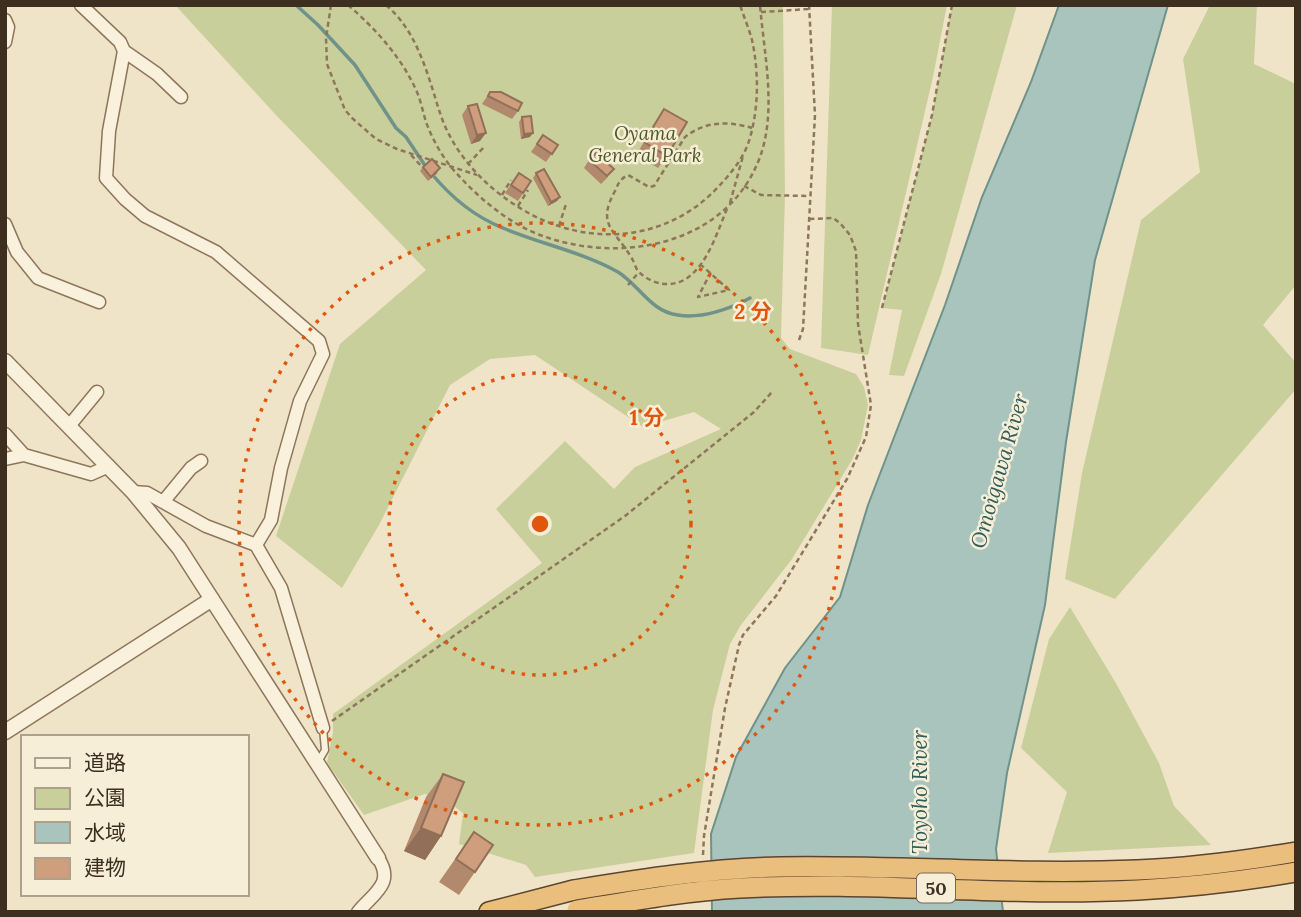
<svg xmlns="http://www.w3.org/2000/svg" width="1301" height="917" font-family="Lora,'Noto Sans JP',serif">
	<style>
		.green { fill: #c9cf9b }
		.water { fill: #a9c4bc; stroke: #6f938a; stroke-width: 2 }
		.lines { fill: none; stroke-linecap: round; stroke-linejoin: round }
		.stream { stroke: #6f938a; stroke-width: 3.5 }
		.service-casing { stroke: #8d765c; stroke-width: 9 }
		.minor-casing { stroke: #8d765c; stroke-width: 15 }
		.tertiary-casing { stroke: #8d765c; stroke-width: 17 }
		.trunk-casing { stroke: #5b4430; stroke-width: 22 }
		.path { stroke: #8d765c; stroke-width: 2.5; stroke-dasharray: 5 3.5; stroke-linecap: butt }
		.service { stroke: #faf1dc; stroke-width: 6 }
		.minor { stroke: #faf1dc; stroke-width: 12 }
		.tertiary { stroke: #faf1dc; stroke-width: 14 }
		.trunk { stroke: #eabe7c; stroke-width: 19 }
		.trunk-bridge-casing { stroke: #5b4430; stroke-width: 22; stroke-linecap: butt }
		.trunk-bridge { stroke: #eabe7c; stroke-width: 19 }
		.wall { fill: #b2896c }
		.shaded-wall { fill: #916f58 }
		.building { fill: #cf9f7d; stroke: #916f58; stroke-width: 2 }
		.ring { fill: none; stroke: #df570d; stroke-width: 3.5; stroke-dasharray: 3.5 7 }
		.labels { text-anchor: middle; dominant-baseline: central; stroke-width: 5; stroke-linejoin: round; paint-order: stroke }
		.shield { fill: #f7eed8; stroke: #756857; stroke-width: 2 }
		.shield-label { font-size: 18px; font-weight: bold; fill: #3d2e20 }
		.park-label { font-size: 19px; font-style: italic; fill: #4d5a26; stroke: #f7eed8 }
		.water-label { font-size: 21px; font-style: italic; fill: #2f5d5a; stroke: #f7eed8 }
		.centre { fill: #df570d; stroke: #f7eed8; stroke-width: 3.5 }
		.ring-label { font-size: 21px; text-anchor: middle; font-weight: bold; fill: #df570d; stroke: #f7eed8; stroke-width: 5; stroke-linejoin: round; paint-order: stroke }
	</style>
	<rect width="100%" height="100%" fill="#f0e4c8"/>
	<!-- green -->
	<path class="green" d="M175 5H783L785 195 781 338 790 349 856 374 864 387 868 405 861 440 852 460 792 559 741 625 730 644 713 710 694 853 535 877 526 865 459 844 463 813 451 804 425 794 364 815 327 763 333 732V714L542 563 496 509 565 441 614 489 635 467 721 429 694 412 643 427 535 355 490 359 450 385 379 525 342 588 276 536 340 344 426 270 275 114Z
		M832 5H947L933 77 868 355 821 348Z
		M952 5H1017L941 274 904 376 889 375 902 310 882 308 932 115Z
		M1210 5H1257L1254 64 1296 84V285L1263 325 1296 363V389L1115 599 1065 579 1082 473 1141 220 1200 172 1183 59Z
		M1070 607 1117 685 1159 763 1174 806 1211 845 1048 853 1067 792 1021 748 1049 639Z"/>
	<!-- water -->
	<path class="water" d="M1059 5H1168L1095 260 1066 442 1045 605 1007 773 996 849 1003 912H712L711 834 736 757 785 668 840 597 868 505 945 305 982 197 1031 82Z"/>
	<g class="lines">
		<!-- stream -->
		<path class="stream" d="M296 5 318 25 355 65 396 128 406 137 426 167
			M431 173C450 196 475 217 503 228 541 244 582 252 618 272 639 285 651 312 678 315 701 319 730 309 750 298"/>
		<!-- service casing -->
		<g class="service-casing">
			<path id="service" d="M318 762 325 750 323 728"/>
		</g>
		<!-- minor casing -->
		<g class="minor-casing">
			<path id="minor" d="M81 5 120 42 124 51 109 131 106 178 125 199 145 216 216 252 319 341 323 354 300 401 281 468 271 520 256 545
				M5 20 8 27 5 42
				M124 51 157 74 181 97
				M5 224 17 252 38 278 99 302
				M69 426 97 392
				M5 434 24 455
				M5 459 24 455 91 474 109 466
				M133 492 147 493 206 526 256 545 281 588 323 728
				M163 502 191 468 201 461
				M358 912C374 893 395 883 378 858"/>
		</g>
		<!-- tertiary casing -->
		<g class="tertiary-casing">
			<path id="tertiary" d="M5 361 133 492 179 548 378 858
				M5 732 212 599"/>
		</g>
		<!-- trunk casing -->
		<g class="trunk-casing">
			<path id="trunk" d="M489 912 574 890"/>
		</g>
		<!-- path -->
		<path class="path" d="M331 5 326 38 327 64 345 110 352 118 376 139 397 149 477 175
			M348 5C376 29 402 58 417 92 421 102 423 112 426 122 433 141 445 162 459 176 480 199 510 224 540 235 620 265 727 246 760 157 777 110 764 54 760 5
			M386 5C418 32 428 76 440 113 456 162 499 201 545 221 607 247 675 235 720 185 732 172 744 157 749 141 759 109 759 72 752 40 749 29 744 17 740 5
			M761 12 809 9
			M411 155 423 168
			M468 164 485 146
			M744 186 761 195 809 196
			M502 195 511 180
			M730 203 743 156
			M518 206 528 190
			M727 209C718 230 709 260 691 275 676 289 652 286 638 271 635 267 634 261 631 257 615 230 596 225 615 191 618 184 620 179 628 175L649 187 654 186 685 137C705 121 728 121 752 128
			M559 226 566 204
			M700 264 729 290 698 297 711 272
			M628 285 639 272
			M882 308 932 115 952 5
			M799 340 803 329 815 115 809 5
			M332 721 625 516 754 412 772 392
			M703 855 704 836 725 708 739 645 743 635 776 596 847 479 866 437 871 405 858 324 856 251 850 235 840 223 833 218 809 219"/>
		<!-- service -->
		<use href="#service" class="service"/>
		<!-- minor -->
		<use href="#minor" class="minor"/>
		<!-- tertiary -->
		<use href="#tertiary" class="tertiary"/>
		<!-- trunk -->
		<use href="#trunk" class="trunk"/>
		<!-- trunk-bridge casing -->
		<g class="trunk-bridge-casing">
			<path id="trunk-bridge" d="M574 890C642 879 711 868 780 867 899 865 1018 875 1137 870 1191 868 1243 861 1296 852
				M577 910C631 901 685 891 740 888 872 881 1005 897 1138 890 1191 887 1243 881 1296 872"/>
		</g>
		<!-- trunk-bridge -->
		<use href="#trunk-bridge" class="trunk-bridge"/>
	</g>
	<!-- wall -->
	<path class="wall" d="M490 92 518 111 512 119 482 104Z
		M468 106 480 141 471 144 462 115Z
		M664 109 667 156 658 168 636 155Z
		M522 117 530 137 521 139 519 122Z
		M543 135 558 145 546 162 531 152Z
		M589 160 608 177 601 184 584 168Z
		M423 167 438 173 428 181 420 171Z
		M519 173 531 181 518 201 505 193Z
		M536 173 560 197 557 201 548 206 533 178Z
		M443 774 441 836 425 860 404 851 426 797Z
		M474 832 475 872 459 895 439 882Z"/>
	<!-- shaded-wall -->
	<path class="shaded-wall" d="M486 133 480 141 471 144 477 135Z
		M533 133 530 137 521 139 524 134Z
		M560 197 557 201 548 206 551 202Z
		M421 828 441 836 425 860 404 851Z"/>
	<!-- building -->
	<path class="building" d="M490 92H501L522 103 518 111 488 96Z
		M477 104 486 133 477 135 468 106Z
		M664 109 687 122 667 156 644 142Z
		M531 116 533 133 524 134 522 117Z
		M543 135 558 145 552 154 537 144Z
		M596 153 614 169 607 176 589 160Z
		M432 159 440 168 431 177 423 167Z
		M544 169 560 197 551 202 536 173Z
		M519 173 531 181 523 193 511 185Z
		M443 774 464 782 441 836 421 828Z
		M474 832 493 845 475 872 456 859Z"/>
	<!-- distance rings -->
	<g class="ring">
		<circle cx="540" cy="524" r="151"/>
		<circle cx="540" cy="524" r="301"/>
	</g>
	<g class="labels">
		<!-- shield labels -->
		<rect class="shield" x="917" y="873.5" width="38" height="29" rx="5"/>
		<g class="shield-label">
			<text x="936" y="888">50</text>
		</g>
		<!-- park labels -->
		<g class="park-label">
			<text x="645" y="133">Oyama<tspan x="645" dy="22">General Park</tspan></text>
		</g>
		<!-- water labels -->
		<g class="water-label">
			<text transform="translate(999 471) rotate(-74)">Omoigawa River</text>
			<text transform="translate(919 792) rotate(-90)">Toyoho River</text>
		</g>
	</g>
	<circle cx="540" cy="524" r="10" class="centre"/>
	<g class="ring-label">
		<text x="753" y="319">2 分</text>
		<text x="647" y="425">1 分</text>
	</g>
	<!-- border -->
	<rect width="1301" height="917" fill="none" stroke="#3d2e20" stroke-width="14"/>
	<!-- legend -->
	<rect x="21" y="735" width="228" height="161" fill="#f7eed8" stroke="#ada18e" stroke-width="2"/>
	<rect x="35" y="758" width="35" height="10" fill="#faf1dc" stroke="#ada18e" stroke-width="2"/>
	<text x="84" y="770" font-size="21" fill="#3d2e20">道路</text>
	<rect x="35" y="788" width="35" height="21" fill="#c9cf9b" stroke="#ada18e" stroke-width="2"/>
	<text x="84" y="805" font-size="21" fill="#3d2e20">公園</text>
	<rect x="35" y="822" width="35" height="21" fill="#a9c4bc" stroke="#ada18e" stroke-width="2"/>
	<text x="84" y="840" font-size="21" fill="#3d2e20">水域</text>
	<rect x="35" y="858" width="35" height="21" fill="#cf9f7d" stroke="#ada18e" stroke-width="2"/>
	<text x="84" y="875" font-size="21" fill="#3d2e20">建物</text>
</svg>
